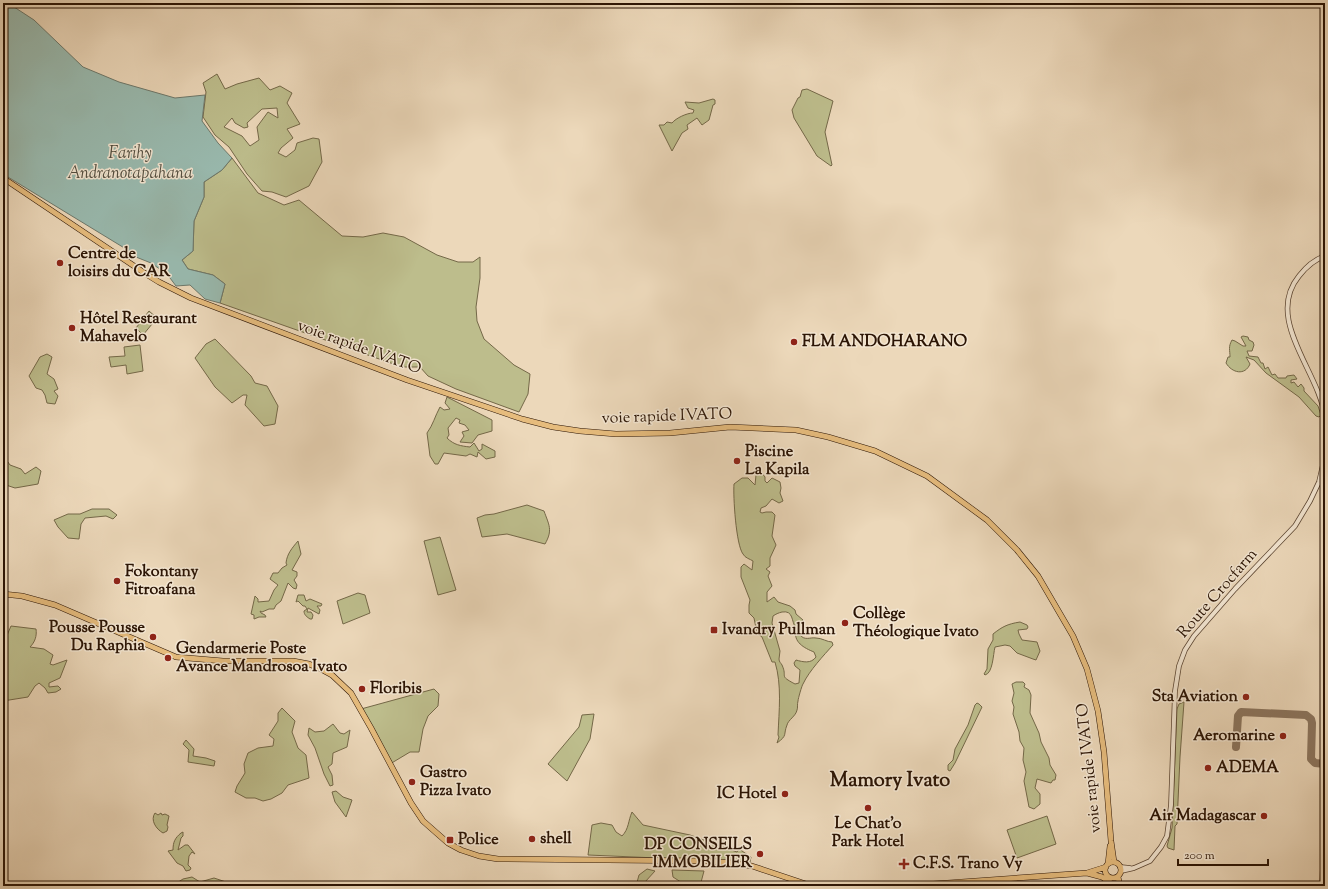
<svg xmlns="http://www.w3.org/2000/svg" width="1328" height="889" font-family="'Sorts Mill Goudy',serif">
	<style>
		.green { fill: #bdbd8c; stroke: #746848; fill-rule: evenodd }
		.water { fill: #99baaf; stroke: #6d786b }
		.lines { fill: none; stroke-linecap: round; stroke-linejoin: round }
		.taxiway { stroke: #8c765f; stroke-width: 8 }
		.minor-casing { stroke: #5b4532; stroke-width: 5.5 }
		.major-casing { stroke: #2b1404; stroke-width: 6 }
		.minor { stroke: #f3e6d2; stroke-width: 4 }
		.major { stroke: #e6bc7d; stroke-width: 5 }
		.poi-dot { fill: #8f2418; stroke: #f3e6d2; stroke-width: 1.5 }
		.labels { text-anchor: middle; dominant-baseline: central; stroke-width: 3; stroke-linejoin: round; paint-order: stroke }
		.poi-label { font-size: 16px; font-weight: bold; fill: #2b1404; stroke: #f3e6d2; text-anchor: start }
		.street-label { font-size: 16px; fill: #2b1404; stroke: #f3e6d2 }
		.water-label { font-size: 17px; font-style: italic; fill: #524e40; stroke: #f3e6d2 }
		.district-label { font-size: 20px; font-weight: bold; fill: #2b1404; stroke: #f3e6d2 }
	</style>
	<rect width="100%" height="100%" fill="#ecd8ba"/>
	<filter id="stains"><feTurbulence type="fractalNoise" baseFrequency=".005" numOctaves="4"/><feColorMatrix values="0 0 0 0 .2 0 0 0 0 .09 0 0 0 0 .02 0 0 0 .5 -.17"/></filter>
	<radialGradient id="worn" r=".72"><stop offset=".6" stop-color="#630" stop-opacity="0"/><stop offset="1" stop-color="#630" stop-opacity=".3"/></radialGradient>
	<!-- green -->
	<path class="green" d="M217 74 225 89 237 84 259 78 270 90 280 86 292 93 287 103 300 124 287 129 293 138 281 148 278 153 286 157 295 150 297 143 313 138 319 139 322 162 309 186 286 197 272 192 262 191 247 174 229 147 215 135 203 117 206 92 203 83ZM277 108 278 118 268 112 257 127 259 140 250 146 242 136 224 127 232 118 235 123 244 128 248 127 247 123 262 109Z
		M807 89 833 101 825 132 832 165 831 166 817 156 794 118 792 110 798 98 800 97 802 90Z
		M713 99 715 100V104L713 105 709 120 702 125 697 118 687 125 688 129 682 133 672 151 659 125H664L667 122 672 123C676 118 687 113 693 113L694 110 688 108 685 102 699 103Z
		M232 158 258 193 284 205 299 200 342 236 363 237 383 233 404 237 437 255 458 262H473L480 257V278L476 307 477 321 484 339 514 365 530 374 528 394 519 412 456 389 428 376 420 367H402L220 303 225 284 213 275 188 269 182 260 193 251 194 221 204 197V182L222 170Z
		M149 311 157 318 143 335 136 328Z
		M1243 336 1248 337 1249 340 1253 342 1254 345 1252 351H1247L1249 356 1258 357 1261 363H1263L1265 369 1268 367 1272 375 1275 374 1278 378H1286L1287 376 1294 375 1297 379 1291 380V383L1294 382 1298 387 1301 384 1304 388V391L1318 406 1321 415 1319 417 1316 416 1299 397 1266 373 1254 360 1246 357 1250 364C1245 376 1232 373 1226 363L1228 357H1230C1230 350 1228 347 1232 340L1235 341 1243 346H1246L1241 337Z
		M215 339 251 376 255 383 267 386 278 406 275 424 264 426 245 405 247 395H243L232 403 215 387 195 358 206 344Z
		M140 345 143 371 127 374 126 365 111 367 109 357 125 356 124 347Z
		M47 354 52 357 47 374 54 379 58 389 54 391 58 396 55 404 47 403 45 395 42 390 36 388 29 376 40 357Z
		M447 397 492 420V431L478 435 472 443 460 442 464 436 462 432 469 430 465 425 459 423 460 420 456 418 448 428 449 435 447 438C454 445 461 446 470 447L474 443 479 451 482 449V444L495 451V457L486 459 478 452 477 457 470 454 466 456 444 453 438 464H435L430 456 427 433C433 425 435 416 440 407L444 410 450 409 445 403Z
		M3 455 10 465 21 469 25 474 36 467 41 471 38 484 15 488 6 485 3 479Z
		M761 472 765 477V481L767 483 772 478 780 482 781 488 780 493 783 501 779 503 772 499 766 506 761 508 760 512 762 513 766 512H772L775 515 772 536 776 545 770 558V566L766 569 770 572 768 576 772 586 767 592V602L774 597 778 602 790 606 795 610 796 614 803 620 798 628H796C791 622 794 610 782 612 778 613 776 614 773 616L772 623 780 651 779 659C779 662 781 663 782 665 788 678 778 675 795 684L799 683 800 670 795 666 794 663 796 660C803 662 811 664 816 657L814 652C804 648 793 642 796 630L797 631V635H800C805 641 810 637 816 638 822 638 827 642 832 642L833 645C824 655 809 671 803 684 802 685 798 699 798 701 797 704 798 708 797 710 796 716 788 720 787 725 783 735 788 735 777 743L779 737 778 735C779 711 782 685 775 662H772L762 637 757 633 754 618 749 613V605L750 600 741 577V567L744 564 752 570 753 561C750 559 745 558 743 554 736 545 733 496 734 484L742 478H748L755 485 756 475 757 473Z
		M527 505 544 511C549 525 553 530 545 544L507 534 482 537 477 518 485 515 494 514Z
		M92 509H109L117 515 113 519 106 516 85 518 81 524 79 539 68 538 58 527 54 520 68 514H80Z
		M440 537 456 590 438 595 424 541Z
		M298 541 301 554 292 570 297 572V576L294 580 297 585 296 589 293 588 288 583 281 601 276 605 274 609H269L262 612 260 611 261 613 265 615 266 617H259L254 619V615L251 614 255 596 258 599V602L269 601 274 590 278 585 270 579 273 573H278L282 568 287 565 286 563C287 554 292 548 298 541Z
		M358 593 365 595 370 613 343 624 337 601Z
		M298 595H304L306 601 310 599 322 604 321 606H317L320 610 319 614 308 608 307 612H311L313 615 312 619H310C307 617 304 615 304 611L307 609 305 606H303L298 601 296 602Z
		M1020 622 1027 625 1028 627 1027 629 1018 630 1019 634 1022 640 1037 642 1040 651 1036 660 1033 659 1017 653 1010 646 1005 645 995 647C993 655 993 673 985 675L984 674 987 669 988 649 993 640V634C1002 627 1007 624 1020 622Z
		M11 626 36 629C37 636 35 642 30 647L44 649 53 655 50 664 53 665 67 660 60 678 49 683V687L58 686 61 689 56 692 48 693 45 688 39 683 35 686 28 697 3 701V639L5 640Z
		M1016 682H1023L1025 684 1024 687 1029 690 1031 695 1030 713 1039 733 1041 742 1049 758 1050 765 1056 775 1055 780H1053L1051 783 1037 779 1035 788 1040 794V804L1034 809 1029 807 1024 781 1026 772 1023 760 1024 748 1020 741 1019 732 1013 714 1014 707 1012 701 1014 693 1012 684Z
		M434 689 439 694 438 706 428 716 423 729 419 752H410L390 764 361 709Z
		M1184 702 1180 757 1177 824 1175 826 1174 850 1168 848 1167 846 1172 828 1177 709 1179 704Z
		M977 703 979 704 982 707 955 763 950 771 948 770V765L953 760 955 749 968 725 975 705Z
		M282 708 295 721 292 732 298 748 306 755 309 778 288 785 282 793 271 799 263 801 255 798H246L235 792 237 786 245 773 244 764 248 753 258 748 273 746 274 739 269 735 278 721V713Z
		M594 714 590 739 567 781 548 764 579 727 582 715Z
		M333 724 340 733 344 734 350 730 347 747 333 753 332 764 328 767 332 775 333 785 330 786 324 774 315 748 308 735 309 728 315 732 324 731Z
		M186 740 194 749 193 756 206 758 215 761 214 766 188 762 189 750 183 744Z
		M336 791 343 797 352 800 346 817 335 802 332 792Z
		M632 812 643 825 690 835 737 852 739 849 751 857 750 862 588 855 592 825 601 823 612 825 616 832 622 836C629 829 628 821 632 812Z
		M155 813 158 815 161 813 162 815 165 814 169 816 167 825 168 827 167 831 163 833C156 829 150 820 155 813Z
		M1047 816 1056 844 1017 858 1007 830Z
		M183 832V836L181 838 178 850 185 845H188L195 854 192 852 189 856 188 865 191 868 190 870 186 871 183 866 177 863 168 851 173 850C173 842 175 838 181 833Z
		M647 869 655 871 645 882 644 886H636L639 875Z
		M672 870 704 871 700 886H687L673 877Z
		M192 877 200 882 214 878 226 882 228 886H172L183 879Z"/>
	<!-- water -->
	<path class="water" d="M3 3H8L34 20 83 67 119 82 175 98 205 95 202 121 218 143 232 158 222 170 204 182V197L194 221 193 251 182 260 188 269 213 275 225 284 220 303 205 299 190 285 176 286 167 274 151 263 136 257 126 249 3 174Z"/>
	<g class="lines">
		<!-- taxiway -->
		<path class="taxiway" d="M1236 747 1238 716 1241 712 1306 715 1311 719 1312 723 1311 759 1315 763 1325 764
			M1323 886 1325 855"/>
		<!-- minor casing -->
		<g class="minor-casing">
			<path id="minor" d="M1325 256C1313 260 1306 267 1299 276 1264 319 1319 371 1325 417
				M1120 867 1130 868
				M1121 871 1134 868 1150 861 1161 847 1167 836 1171 805 1175 691 1179 666 1185 650 1194 636 1235 589 1295 526 1310 501 1319 482 1325 456"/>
		</g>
		<!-- major casing -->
		<g class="major-casing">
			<path id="major" d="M3 178 146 274 159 282 191 298 407 380 522 419 553 427 580 431 616 434 670 433 730 427 796 430 828 437 875 451 927 476 987 520 1017 550 1038 576 1073 636 1087 669 1098 711 1104 752 1111 841 1114 862
				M3 594 22 596 55 605 176 657 223 661H293L309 664 321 669 332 675 351 693 371 728 411 803 423 821 448 843 461 850 479 856 498 859 708 861 733 863 752 866 812 886
				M1105 870a8 8 0 1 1 16 0a8 8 0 1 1-16 0Z
				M1108 864 1110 846
				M1087 873 1102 877 1115 886
				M1118 877 1120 886
				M905 886 1087 873 1106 867"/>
		</g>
		<!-- minor -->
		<use href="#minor" class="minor"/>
		<!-- major -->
		<use href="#major" class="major"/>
	</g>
	<!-- markers -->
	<g class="poi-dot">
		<circle cx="60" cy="263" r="4"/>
		<circle cx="72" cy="328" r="4"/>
		<circle cx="794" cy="342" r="4"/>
		<circle cx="737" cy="461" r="4"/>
		<circle cx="117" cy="581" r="4"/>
		<circle cx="845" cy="623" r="4"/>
		<rect x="710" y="626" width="8" height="8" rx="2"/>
		<circle cx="153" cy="637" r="4"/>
		<circle cx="168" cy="658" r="4"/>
		<circle cx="362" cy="689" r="4"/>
		<circle cx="1246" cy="697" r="4"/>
		<circle cx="1283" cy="736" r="4"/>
		<circle cx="1208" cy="768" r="4"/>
		<circle cx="412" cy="782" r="4"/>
		<circle cx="785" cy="794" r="4"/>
		<circle cx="868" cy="808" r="4"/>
		<circle cx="1264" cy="816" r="4"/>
		<circle cx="532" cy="839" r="4"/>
		<rect x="446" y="836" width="8" height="8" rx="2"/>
		<circle cx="760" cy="854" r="4"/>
		<path d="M902 858h4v4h4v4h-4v4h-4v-4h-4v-4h4z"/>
	</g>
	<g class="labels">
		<!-- poi labels -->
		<g class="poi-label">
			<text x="68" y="254">Centre de<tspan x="68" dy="18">loisirs du CAR</tspan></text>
			<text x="80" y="319">Hôtel Restaurant<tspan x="80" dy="18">Mahavelo</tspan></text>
			<text x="802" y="342">FLM ANDOHARANO</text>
			<text x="745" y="452">Piscine<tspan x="745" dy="18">La Kapila</tspan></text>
			<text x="125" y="572">Fokontany<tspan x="125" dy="18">Fitroafana</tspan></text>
			<text x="853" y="614">Collège<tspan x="853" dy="18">Théologique Ivato</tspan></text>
			<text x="145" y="628" text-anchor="end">Pousse Pousse<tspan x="145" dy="18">Du Raphia</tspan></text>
			<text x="722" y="630">Ivandry Pullman</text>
			<text x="176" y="649">Gendarmerie Poste<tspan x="176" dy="18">Avance Mandrosoa Ivato</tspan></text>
			<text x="370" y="689">Floribis</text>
			<text x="1238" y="697" text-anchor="end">Sta Aviation</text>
			<text x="1275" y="736" text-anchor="end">Aeromarine</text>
			<text x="1216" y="768">ADEMA</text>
			<text x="420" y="773">Gastro<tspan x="420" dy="18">Pizza Ivato</tspan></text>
			<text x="777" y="794" text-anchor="end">IC Hotel</text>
			<text x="1256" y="816" text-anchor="end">Air Madagascar</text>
			<text x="868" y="824" text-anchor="middle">Le Chat'o<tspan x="868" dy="18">Park Hotel</tspan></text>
			<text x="540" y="839">shell</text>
			<text x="458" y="840">Police</text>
			<text x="752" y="845" text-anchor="end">DP CONSEILS<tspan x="752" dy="18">IMMOBILIER</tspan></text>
			<text x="913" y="864">C.F.S. Trano Vy</text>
		</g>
		<!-- street labels -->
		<g class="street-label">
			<text transform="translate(359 348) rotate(20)">voie rapide IVATO</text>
			<text transform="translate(667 417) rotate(-2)">voie rapide IVATO</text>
			<text transform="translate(1218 594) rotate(-49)">Route Crocfarm</text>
			<text transform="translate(1090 768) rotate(-96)">voie rapide IVATO</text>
		</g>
		<!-- water labels -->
		<g class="water-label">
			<text x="130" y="154">Farihy<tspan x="130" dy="20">Andranotapahana</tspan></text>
		</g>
		<!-- district labels -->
		<g class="district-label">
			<text x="890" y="781">Mamory Ivato</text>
		</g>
	</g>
	<!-- margin -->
	<rect width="1328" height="889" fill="none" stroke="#ecd8ba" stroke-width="16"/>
	<rect x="4" y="4" width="1320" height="881" fill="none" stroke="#2b1404" stroke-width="2"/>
	<rect x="8" y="8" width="1312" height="873" fill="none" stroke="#2b1404"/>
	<!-- scale -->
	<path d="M1178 859v6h90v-6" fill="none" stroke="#2b1404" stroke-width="2"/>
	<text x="1184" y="859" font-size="12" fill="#2b1404" stroke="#f3e6d2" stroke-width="3" paint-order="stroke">200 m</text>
	<rect width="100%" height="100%" filter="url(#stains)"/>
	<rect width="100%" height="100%" fill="url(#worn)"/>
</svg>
